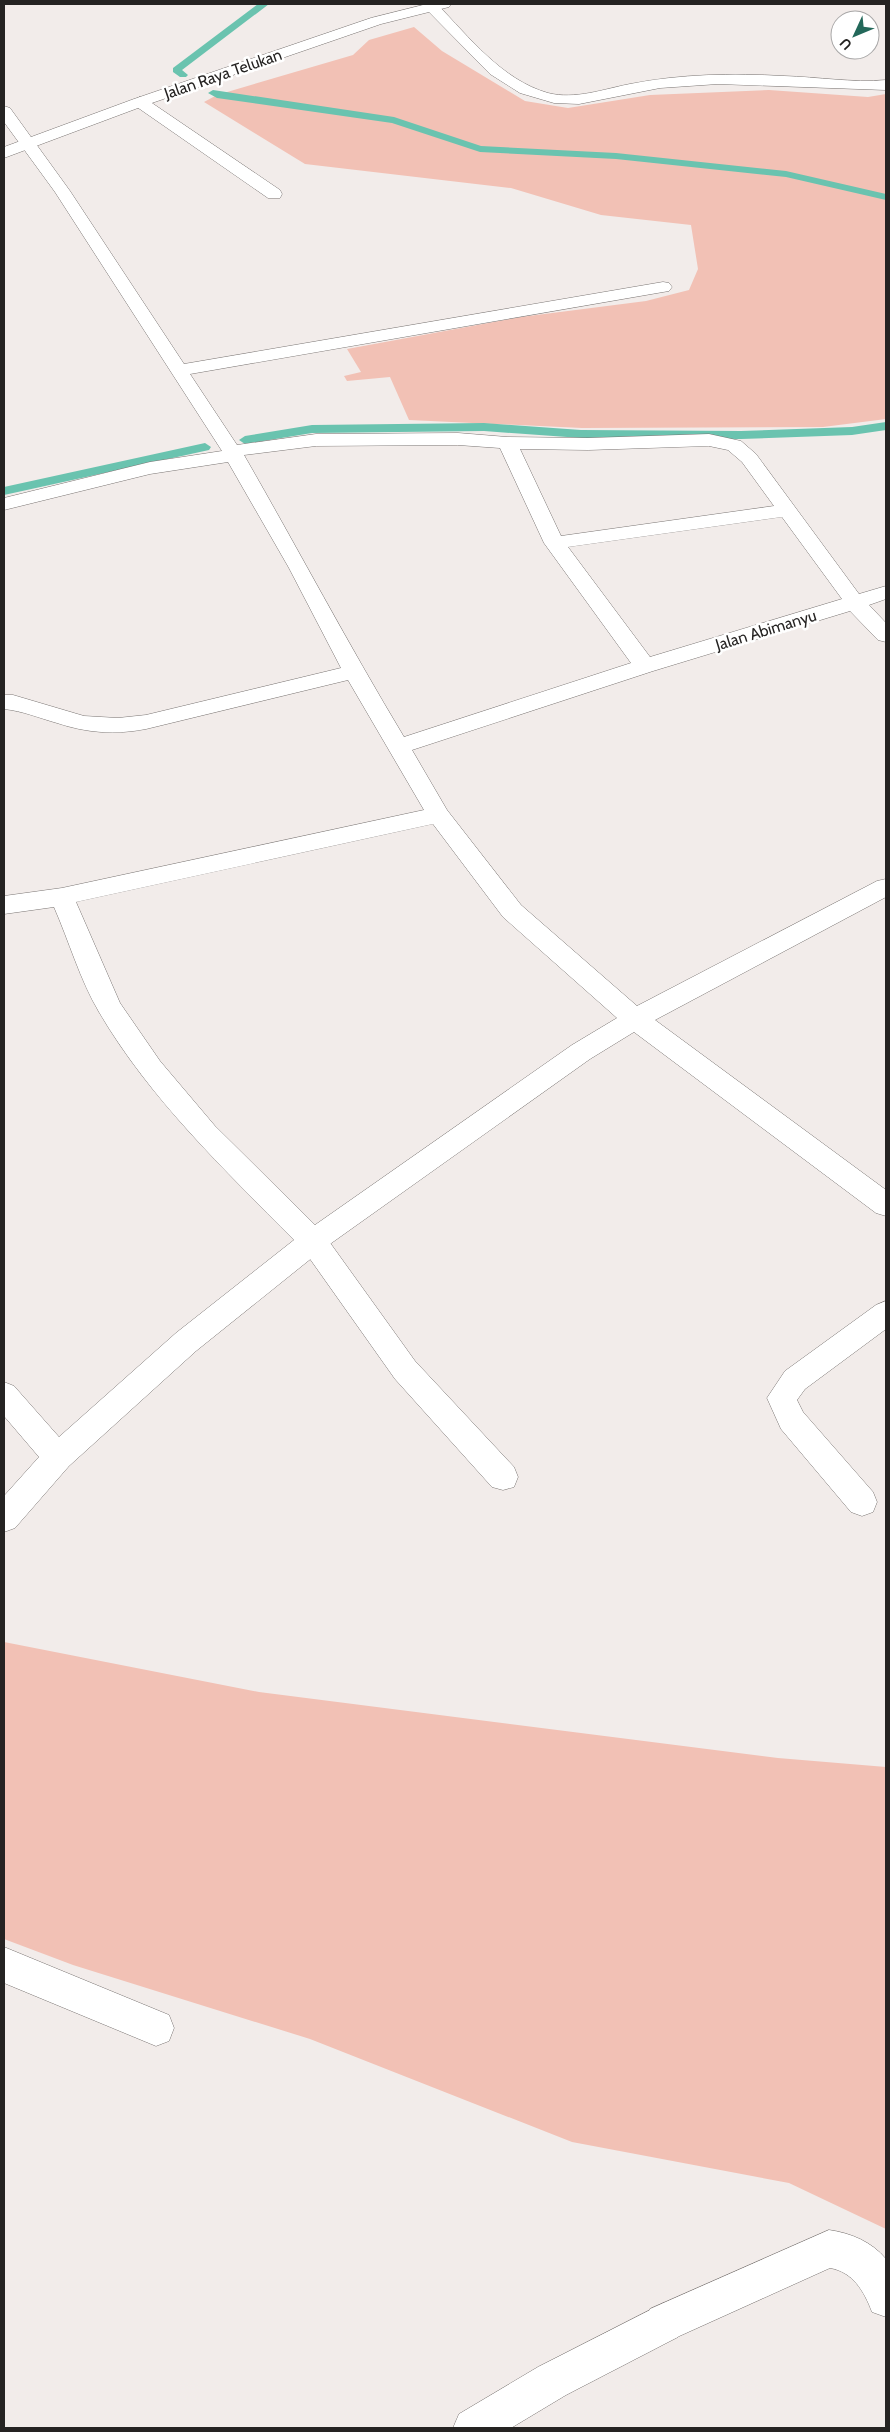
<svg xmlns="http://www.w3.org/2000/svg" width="890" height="2432" font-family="Cabin,sans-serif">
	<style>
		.green { fill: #f2c1b5 }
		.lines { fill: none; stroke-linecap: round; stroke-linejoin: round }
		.stream { fill: #6ac3af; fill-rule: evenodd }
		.lane-casing { stroke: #7a7573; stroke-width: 1 }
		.street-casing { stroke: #7a7573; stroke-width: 1 }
		.secondary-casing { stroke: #7a7573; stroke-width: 1 }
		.lane { fill: #fff; fill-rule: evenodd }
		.street { fill: #fff; fill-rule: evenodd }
		.secondary { fill: #fff; fill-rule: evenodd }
		.labels { text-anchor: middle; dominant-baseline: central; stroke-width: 5; stroke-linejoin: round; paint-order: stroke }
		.far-street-label { font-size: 16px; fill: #252322; stroke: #fff }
	</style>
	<rect width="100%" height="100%" fill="#f2ecea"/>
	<!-- green -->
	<path class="green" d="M414 27 442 51 525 101 568 108 650 95 769 90 868 97 886 94V419L823 427 582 428 409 420 390 377 347 381 344 376 361 372 347 349 521 317 646 301 689 290 698 269 691 225 601 215 511 188 305 164 204 102 217 95 353 55 369 40Z
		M4 1642 259 1692 778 1758 886 1767V2229L789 2183 572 2142 310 2039 73 1965 4 1939Z"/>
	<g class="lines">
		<!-- stream -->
		<path class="stream" d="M258 4H269L182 70 188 75 186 77H180L173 72V68Z
			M213 90 394 117 481 146 616 153 786 171 886 194V200L786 177 616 159 480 152 392 123 217 98 208 93Z
			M886 422V430L852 435 741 439 581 438 484 431 312 433 245 444 239 440 245 436 312 425 484 423 581 430 741 431 852 427Z
			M205 443 211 447 209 450 4 495V487Z"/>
		<!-- lane casing -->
		<g class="lane-casing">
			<path id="lane" d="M313 1230 323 1233 415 1361 514 1467 518 1477 514 1487 503 1490 492 1487 395 1379 303 1249 299 1241 303 1233Z
				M886 1301V1329L805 1389 797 1400 803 1412 873 1492 877 1502 873 1512 862 1516 851 1512 781 1429 767 1398 785 1371 876 1305Z
				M4 1947 169 2015 174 2028 169 2041 156 2046 4 1983Z
				M829 2230C851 2233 872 2242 886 2259V2317L872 2312C864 2291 853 2272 830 2268L664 2343 650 2337 644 2323 650 2309Z"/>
		</g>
		<!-- street casing -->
		<g class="street-casing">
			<path id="street" d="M427 4H437C469 37 502 80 548 93 575 100 604 89 630 84 681 74 732 73 784 76 818 77 852 83 886 80V90L718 84 660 88 579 104 554 103 520 93 490 74 427 10 425 7Z
				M140 97 146 99 280 190 282 194 280 198H268L134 105 132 102Z
				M4 106 10 108 70 191 184 364 663 282 669 283 672 287 669 291 663 292 190 374 237 445 316 434 458 433 507 437 588 438 709 434 741 441 756 454 859 594 886 586V599L869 605 886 623V642L878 640 850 611 653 671 412 750 447 810 521 905 637 1006 877 881 886 879V897L655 1020 886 1190V1216L876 1213 634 1032 590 1059 323 1249 196 1351 69 1466 15 1528 4 1532V1496L39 1457 4 1416V1382L14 1386 59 1437 176 1333 294 1240C224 1169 150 1099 99 1012 80 980 69 941 54 907L4 914V896L62 888 424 810 348 680 146 729C115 735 87 733 57 723 39 718 23 711 4 709V695H13L84 716 118 718 146 715 341 668 289 568 228 462 150 474 4 510V498L150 462 222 451 55 192 4 122ZM458 445 500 448 544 543 631 663 404 737C348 644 298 549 244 455L316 446ZM709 446 728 450 742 462 774 506 561 536 520 449 588 450ZM782 517 842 599 650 657 568 547ZM433 824 503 917 617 1018 572 1045 315 1225 215 1126 160 1061 120 1003 76 902Z
				M664 2303 678 2309 684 2323 678 2337 566 2395 511 2428H453L459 2414 538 2367Z"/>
		</g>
		<!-- secondary casing -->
		<g class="secondary-casing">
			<path id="secondary" d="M427 4H451L449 7 381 24 146 105 4 158V147L134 99 371 18Z"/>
		</g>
		<!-- lane -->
		<use href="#lane" class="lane"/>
		<!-- street -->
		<use href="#street" class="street"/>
		<!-- secondary -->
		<use href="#secondary" class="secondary"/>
	</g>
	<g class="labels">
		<!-- far-street labels -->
		<g class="far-street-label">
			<text transform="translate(223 74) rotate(-19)">Jalan Raya Telukan</text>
			<text transform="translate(766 630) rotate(-17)">Jalan Abimanyu</text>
		</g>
	</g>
	<!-- border -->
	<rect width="890" height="2432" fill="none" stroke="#252322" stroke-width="10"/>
	<!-- north arrow -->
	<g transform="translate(855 35) rotate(226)"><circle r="24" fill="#ffffff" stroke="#a8a7a7"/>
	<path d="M0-4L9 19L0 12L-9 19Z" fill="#23685a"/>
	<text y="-8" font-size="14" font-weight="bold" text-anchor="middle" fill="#252322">U</text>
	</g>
</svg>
